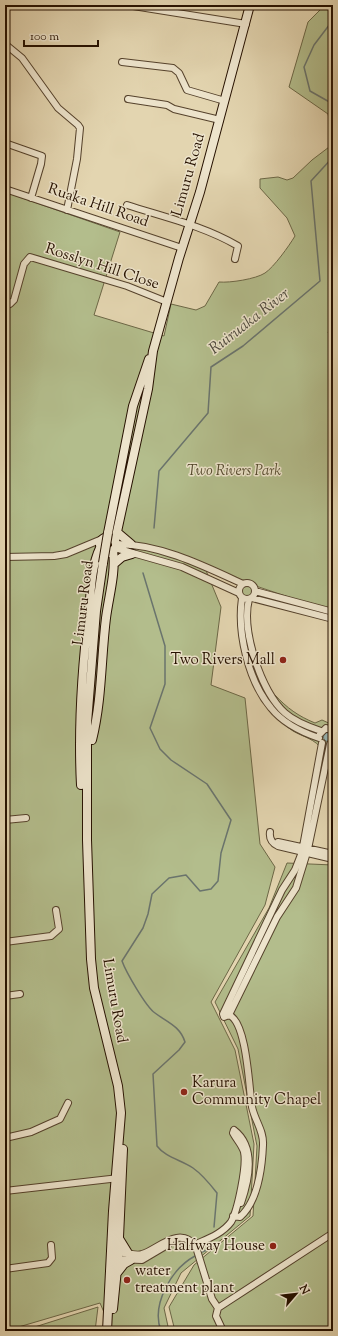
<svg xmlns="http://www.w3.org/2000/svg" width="338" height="1336" font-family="'Sorts Mill Goudy',serif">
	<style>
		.green { fill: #b3bd8c; stroke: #6c6746 }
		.water { fill: #98b6b5; stroke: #6a746d }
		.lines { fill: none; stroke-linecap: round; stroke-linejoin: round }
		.stream { stroke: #6a746d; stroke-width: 1.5 }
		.street-casing { stroke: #55422c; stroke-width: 8 }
		.secondary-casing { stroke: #261100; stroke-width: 10 }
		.street { stroke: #ede4cc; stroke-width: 6 }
		.secondary { stroke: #ede4cc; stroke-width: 8 }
		.secondary-bridge-casing { stroke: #261100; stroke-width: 10; stroke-linecap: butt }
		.secondary-bridge { stroke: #ede4cc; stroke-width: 8 }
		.poi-dot { fill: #8f2418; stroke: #ede4cc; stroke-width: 1.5 }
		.labels { text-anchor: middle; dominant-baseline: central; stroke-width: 3; stroke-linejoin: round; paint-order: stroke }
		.street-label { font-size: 15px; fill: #261100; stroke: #ede4cc }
		.park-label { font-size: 15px; font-style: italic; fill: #574d31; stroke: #ede4cc }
		.poi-label { font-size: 15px; fill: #261100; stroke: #ede4cc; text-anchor: end }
		.water-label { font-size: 16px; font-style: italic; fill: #4e4b3f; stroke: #ede4cc }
	</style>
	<rect width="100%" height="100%" fill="#e3d5b0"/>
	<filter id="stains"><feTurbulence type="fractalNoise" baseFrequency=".005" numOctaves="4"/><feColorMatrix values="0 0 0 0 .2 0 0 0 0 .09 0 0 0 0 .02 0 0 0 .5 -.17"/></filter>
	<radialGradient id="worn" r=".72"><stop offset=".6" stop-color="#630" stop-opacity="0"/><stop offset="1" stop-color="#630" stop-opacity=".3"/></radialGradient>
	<!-- green -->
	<path class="green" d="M325 5H333V135L328 114 289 87 308 22Z
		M333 144V317L328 333 333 334V612L253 585C262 607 225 598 246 583L205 568 221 607 211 685 245 698 260 844 275 867 265 905 211 1002 235 1050 254 1144 250 1216 181 1273 164 1308 169 1331H112L100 1303 5 1331V192L120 232 94 315 164 336 171 304 196 310 205 306 219 282C230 283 256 279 265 273 274 267 289 246 295 236L287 218 260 188V179L278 177 287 180 293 178 312 160Z
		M275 695C287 708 298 716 315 723L322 720 333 725V754L327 750H322C316 739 303 737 293 731 282 724 273 714 265 705Z
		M287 863 333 865V1331H175L169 1307 194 1265 253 1216 257 1146 238 1049 215 1002 269 908Z
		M98 1307 95 1331H22Z"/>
	<!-- water -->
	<path class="water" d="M323.5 737a4.5 4.5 0 1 1 9 0a4.5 4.5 0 1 1-9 0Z"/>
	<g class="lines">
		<!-- stream -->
		<path class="stream" d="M333 20 314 45 304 67 310 91 333 104
			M154 528 159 471 208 413 211 367 243 346 320 281 311 181 333 157
			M143 573 165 646V684L150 728 160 749 171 760 207 784 231 820 221 853 218 881 211 889 200 891 186 875 169 878 152 894 148 914 143 928 122 961C126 972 146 1007 155 1013 167 1022 180 1026 185 1042L179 1050 153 1074 157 1146C165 1157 181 1160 193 1168 203 1175 210 1184 217 1193L214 1227
			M202 1252 207 1250 210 1241
			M161 1331C151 1305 171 1269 195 1256"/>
		<!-- street casing -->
		<g class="street-casing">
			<path id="street" d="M127 5 246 24
				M5 44 22 58 58 108 78 125 80 128 77 159 67 210
				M122 62 173 68 179 73 187 90 225 101
				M128 99 167 105 174 109 220 120
				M5 143 42 156 41 164 31 198
				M5 189 182 248
				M127 205C164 217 204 226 238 246L235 259
				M10 304 14 300 24 264 30 257 127 286 167 302
				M116 544C160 544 204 566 243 584
				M115 548 182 567 239 593
				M5 557 54 556 66 554 102 539
				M239 591a8 8 0 1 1 16 0a8 8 0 1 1-16 0Z
				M255 591 333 612
				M242 598C237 632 248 681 271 708 283 723 301 732 319 738
				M252 598 333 619
				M249 599C241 630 261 692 285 713 295 722 309 727 321 731
				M320 734 326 728 333 731
				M322 743 302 852 295 870 282 890 223 1014 224 1017 229 1015 277 917 296 888 308 849 330 744
				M5 820 26 818
				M270 832C269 839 272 843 278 846L333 859
				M278 842 333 854
				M5 942 51 936 59 929 56 910
				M5 996 20 994
				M229 1015C247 1022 249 1089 252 1107 255 1121 264 1131 263 1145 262 1168 258 1201 240 1217L233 1216
				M234 1130C256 1147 249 1180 241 1203
				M5 1138 31 1132 60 1119 68 1103
				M5 1191 119 1178
				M194 1245C207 1239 222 1234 231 1222 238 1210 247 1165 244 1152 242 1145 236 1139 233 1133L234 1130
				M123 1253C129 1253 137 1256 142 1254 157 1250 180 1224 196 1247L212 1299 218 1308
				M115 1259 142 1260 169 1244 171 1240
				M5 1269 48 1263 52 1258 51 1245
				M223 1331 216 1316 218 1308 333 1233"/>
		</g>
		<!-- secondary casing -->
		<g class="secondary-casing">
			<path id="secondary" d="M108 533 133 406 149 359
				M118 533 131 544
				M100 545a8 8 0 1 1 16 0a8 8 0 1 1-16 0Z
				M115 541 148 389 153 351 179 258 200 192 250 5
				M103 563 96 611 87 723V840L91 959 94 988 118 1086 121 1113 113 1211 107 1331
				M115 563 122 557 132 554
				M92 740C102 700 101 658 106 618 109 595 116 573 113 550
				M81 785C78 727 82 668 89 611 91 590 91 567 100 548
				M120 1240 128 1253
				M117 1273 124 1264 131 1260
				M113 1309 118 1259 123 1149"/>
		</g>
		<!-- street -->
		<use href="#street" class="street"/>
		<!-- secondary -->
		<use href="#secondary" class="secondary"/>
		<!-- secondary-bridge casing -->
		<g class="secondary-bridge-casing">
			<path id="secondary-bridge" d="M103 563 108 533"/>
		</g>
		<!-- secondary-bridge -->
		<use href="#secondary-bridge" class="secondary-bridge"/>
	</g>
	<!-- markers -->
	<g class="poi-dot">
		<circle cx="283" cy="660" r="4"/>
		<circle cx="184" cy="1092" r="4"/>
		<circle cx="273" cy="1246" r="4"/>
		<circle cx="127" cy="1280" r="4"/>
	</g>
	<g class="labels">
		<!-- street labels -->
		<g class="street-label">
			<text transform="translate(189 175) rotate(-74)">Limuru Road</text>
			<text transform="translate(98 206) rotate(19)">Ruaka Hill Road</text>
			<text transform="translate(102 267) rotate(18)">Rosslyn Hill Close</text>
			<text transform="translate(84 603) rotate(-83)">Limuru Road</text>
			<text transform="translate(114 1001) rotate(80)">Limuru Road</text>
		</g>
		<!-- park labels -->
		<g class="park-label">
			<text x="234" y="471">Two Rivers Park</text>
		</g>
		<!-- poi labels -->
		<g class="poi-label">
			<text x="275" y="660">Two Rivers Mall</text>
			<text x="192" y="1083" text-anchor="start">Karura<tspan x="192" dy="17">Community Chapel</tspan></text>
			<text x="265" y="1246">Halfway House</text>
			<text x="135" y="1271" text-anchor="start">water<tspan x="135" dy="17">treatment plant</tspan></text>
		</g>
		<!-- water labels -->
		<g class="water-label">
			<text transform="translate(250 322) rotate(-38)">Ruiruaka River</text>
		</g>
	</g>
	<!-- margin -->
	<rect width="338" height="1336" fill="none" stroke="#e3d5b0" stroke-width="20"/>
	<rect x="6" y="6" width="326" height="1324" fill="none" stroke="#261100" stroke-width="2"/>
	<rect x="10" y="10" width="318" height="1316" fill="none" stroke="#261100"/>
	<!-- north arrow -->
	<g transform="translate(296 1294) rotate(62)" stroke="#ede4cc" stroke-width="3" paint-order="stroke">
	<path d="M0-3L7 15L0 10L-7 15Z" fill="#261100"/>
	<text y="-6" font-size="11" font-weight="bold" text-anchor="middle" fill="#261100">N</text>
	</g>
	<!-- scale -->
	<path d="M24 40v6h74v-6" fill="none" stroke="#261100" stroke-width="2"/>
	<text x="30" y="40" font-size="12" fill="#261100" stroke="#ede4cc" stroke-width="3" paint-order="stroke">100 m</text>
	<rect width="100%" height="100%" filter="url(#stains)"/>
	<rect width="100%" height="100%" fill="url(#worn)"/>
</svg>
